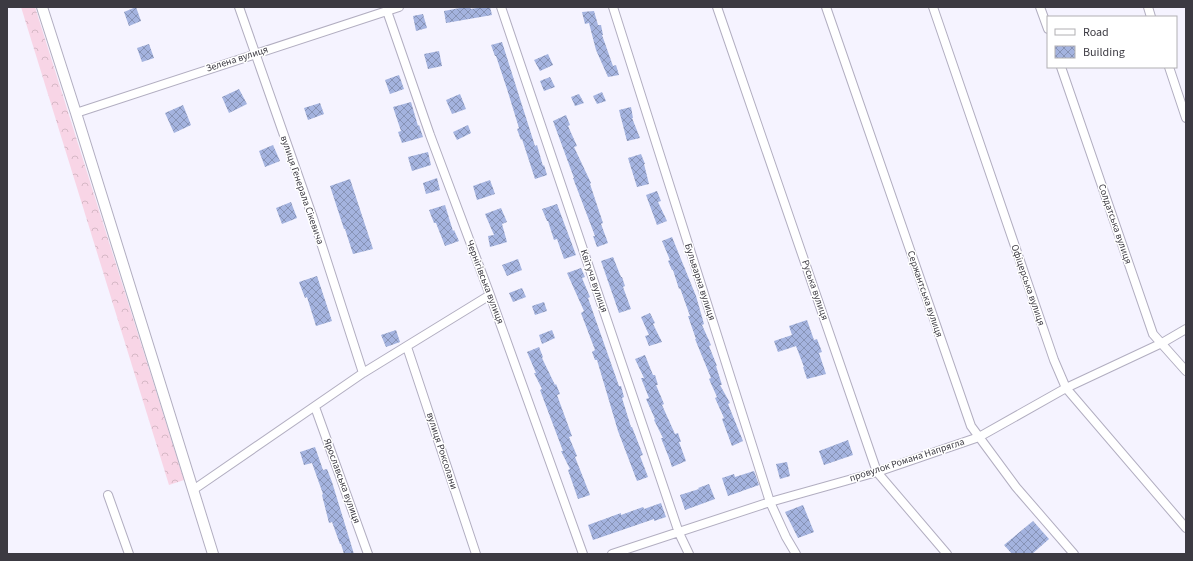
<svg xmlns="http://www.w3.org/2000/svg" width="1193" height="561" font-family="'Source Sans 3',sans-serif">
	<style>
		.forest { fill: url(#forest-crowns) }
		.building { fill: url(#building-cross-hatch) }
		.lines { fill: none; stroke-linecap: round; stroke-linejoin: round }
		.minor-casing { stroke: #b2aec1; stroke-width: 10 }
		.tertiary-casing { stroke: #b2aec1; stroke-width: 12 }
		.minor { stroke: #fff; stroke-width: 8 }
		.tertiary { stroke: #fff; stroke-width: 10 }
		.labels { text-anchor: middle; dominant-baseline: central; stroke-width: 3; stroke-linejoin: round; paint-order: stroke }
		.street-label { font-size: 10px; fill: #3c3a42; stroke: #fff }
	</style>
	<defs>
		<pattern id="forest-crowns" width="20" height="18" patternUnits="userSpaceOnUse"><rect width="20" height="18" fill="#f8d5e6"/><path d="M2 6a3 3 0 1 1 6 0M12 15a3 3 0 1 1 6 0" fill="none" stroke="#d6b8c6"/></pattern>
		<pattern id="building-cross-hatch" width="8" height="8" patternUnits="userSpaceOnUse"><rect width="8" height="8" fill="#a4b3df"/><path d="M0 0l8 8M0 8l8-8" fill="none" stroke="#8793b6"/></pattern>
	</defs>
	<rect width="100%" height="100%" fill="#f5f3ff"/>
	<!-- forest -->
	<path class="forest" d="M21 7H35L184 480 169 485Z"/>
	<!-- building -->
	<path class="building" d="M136 7 141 21 129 26 124 12Z
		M465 7H470L471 9 483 7H490L492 15 446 23 444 11Z
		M594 11 598 25H601L603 35H602L613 66 616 65 619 75 608 77 596 50 589 23 585 24 582 12Z
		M423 14 427 28 416 31 413 16Z
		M502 42 535 146 537 145 543 166 544 165 547 175 535 179 522 139 521 140 517 129 519 128 507 89 496 56H495L491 45Z
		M149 44 154 58 142 62 137 48Z
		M439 51 442 66 428 69 424 54Z
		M548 54 553 65 540 71 534 60Z
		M399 75 404 89 390 94 385 80Z
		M550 77 555 87 544 91 540 81Z
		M239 89 247 104 229 113 222 97Z
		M602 92 606 101 597 104 593 96Z
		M460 94 466 109 452 114 446 100Z
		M579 94 584 103 575 106 571 97Z
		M411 102 418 126 419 125 423 137 402 143 398 132 401 131 393 107Z
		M320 103 324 114 308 120 304 108Z
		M183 105 191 125 174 133 165 113Z
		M631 107 633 118H632L640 138 627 141 619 110Z
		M566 115 570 125 568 126 577 146 574 147 591 183 590 184 603 223 601 224 608 243 597 247 593 236H595L573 178H574L553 121Z
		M468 125 471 133 457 140 453 132Z
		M273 145 280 161 265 167 259 151Z
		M428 152 431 165 412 171 408 157Z
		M641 154 645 164H644L649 184 637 187 628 158Z
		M437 178 440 190 426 194 423 183Z
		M350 179 373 249 353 254 345 229H344L330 186Z
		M490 180 495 194 477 200 473 186Z
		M657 191 661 201 658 202 667 221 657 225 646 195Z
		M291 202 297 218 282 224 276 208Z
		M557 204 576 255 564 259 557 239 554 240 548 221H547L542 209Z
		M445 205 453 231 454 230 459 241 445 246 436 223H434L429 210Z
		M501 208 507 222 502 224 507 242 490 247 488 236 494 235 485 214Z
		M672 237 696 296 704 324 702 325 711 345 709 346 717 366H716L722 385H720L730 403 728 404 743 441 732 446 722 419 724 418 715 398 717 397 709 379 711 378 695 339H696L688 316H690L680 288 679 289 673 270H672L668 261 670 260 662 241Z
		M613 257 621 277H622L625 286 623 287 631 309 619 313 601 261Z
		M518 259 522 270 507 276 502 265Z
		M581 268 585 277 582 278 590 297 588 298 619 386H621L624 397 622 398 631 427H632L643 455 640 456 648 477 637 481 618 431 597 360H595L592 352 595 350 581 313 584 311 567 273Z
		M317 276 332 321 316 326 307 297 305 298 299 282Z
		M522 288 526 297 513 302 509 293Z
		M544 302 547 311 535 315 532 306Z
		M650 313 655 323 653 324 662 342 649 346 645 336 649 335 641 317Z
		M807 320 814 340 817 339 822 352 819 353 826 374 807 379 803 367H804L796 346 778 352 774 341 792 335 789 326Z
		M396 330 400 342 386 347 381 335Z
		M552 330 555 338 542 344 539 335Z
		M539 347 543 357 542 358 555 385 556 384 560 394 557 395 572 436 569 437 577 456 575 457 590 495 578 499 568 470 570 469 561 451H563L540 390 542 389 534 373H536L527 352Z
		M645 355 653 375H655L658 385H656L664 404 662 405 675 434 678 433 681 442H679L686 461 672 467 669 458 661 438H663L654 420 655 419 646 399 649 398 641 378H644L635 359Z
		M848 440 853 455 824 465 819 451Z
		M315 447 323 470 327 469 332 482 354 554H344L341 544H340L332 522 329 523 322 495 323 494 312 463 304 465 300 452Z
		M787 462 790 476 780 479 776 464Z
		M754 471 759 485 728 496 722 478 734 474 735 477Z
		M709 484 715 499 685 510 680 495 699 489 698 488Z
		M661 503 666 517 654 521V519L593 540 588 525 621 513V515L643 507 644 509Z
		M803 505 814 532 798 538 785 512Z
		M1033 521 1049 539 1032 554H1012L1004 545Z"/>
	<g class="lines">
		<!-- minor casing -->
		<g class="minor-casing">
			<path id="minor" d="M239 7 313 218 363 373
				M501 7 679 533 689 554
				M613 7 770 502 786 537 796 554
				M717 7 877 472 947 554
				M826 7 971 426 1016 487 1074 554
				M933 7 1054 360 1066 388 1186 528
				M1040 7 1048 29
				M1148 7 1151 17
				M387 11 430 135 490 295 583 554
				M1061 67 1153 334 1186 371
				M1169 67 1186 118
				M76 113 399 7
				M407 347 476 554
				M315 407 368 554
				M193 490 363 373 490 295
				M108 495 129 554
				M612 554 770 502 877 472 979 437 1066 388 1162 343 1186 329"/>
		</g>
		<!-- tertiary casing -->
		<g class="tertiary-casing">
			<path id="tertiary" d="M42 7 76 113 213 554"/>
		</g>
		<!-- minor -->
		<use href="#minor" class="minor"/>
		<!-- tertiary -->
		<use href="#tertiary" class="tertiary"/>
	</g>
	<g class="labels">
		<!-- street labels -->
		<g class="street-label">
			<text transform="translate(237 59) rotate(-18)">Зелена вулиця</text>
			<text transform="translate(302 190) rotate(71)">вулиця Генерала Сікевича</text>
			<text transform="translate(1115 224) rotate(71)">Солдатська вулиця</text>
			<text transform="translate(594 281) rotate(71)">Квітуча вулиця</text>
			<text transform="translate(485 282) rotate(69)">Чернігівська вулиця</text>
			<text transform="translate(700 282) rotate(72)">Бульварна вулиця</text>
			<text transform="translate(1028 285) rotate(71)">Офіцерська вулиця</text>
			<text transform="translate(815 290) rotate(71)">Руська вулиця</text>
			<text transform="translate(925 294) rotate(71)">Сержантська вулиця</text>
			<text transform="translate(442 451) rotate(72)">вулиця Роксолани</text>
			<text transform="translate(907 460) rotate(-18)">провулок Романа Напрягла</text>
			<text transform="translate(342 481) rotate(70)">Ярославська вулиця</text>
		</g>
	</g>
	<!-- border -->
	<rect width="1193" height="561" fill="none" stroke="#3c3a42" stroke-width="16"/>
	<!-- legend -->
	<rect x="1047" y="16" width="130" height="52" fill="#ffffff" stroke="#b1b0b3"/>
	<rect x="1055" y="29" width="20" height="6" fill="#ffffff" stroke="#b1b0b3"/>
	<text x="1083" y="36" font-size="12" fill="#3c3a42">Road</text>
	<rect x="1055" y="46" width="20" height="12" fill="url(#building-cross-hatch)" stroke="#b1b0b3"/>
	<text x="1083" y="56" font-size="12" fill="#3c3a42">Building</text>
</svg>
